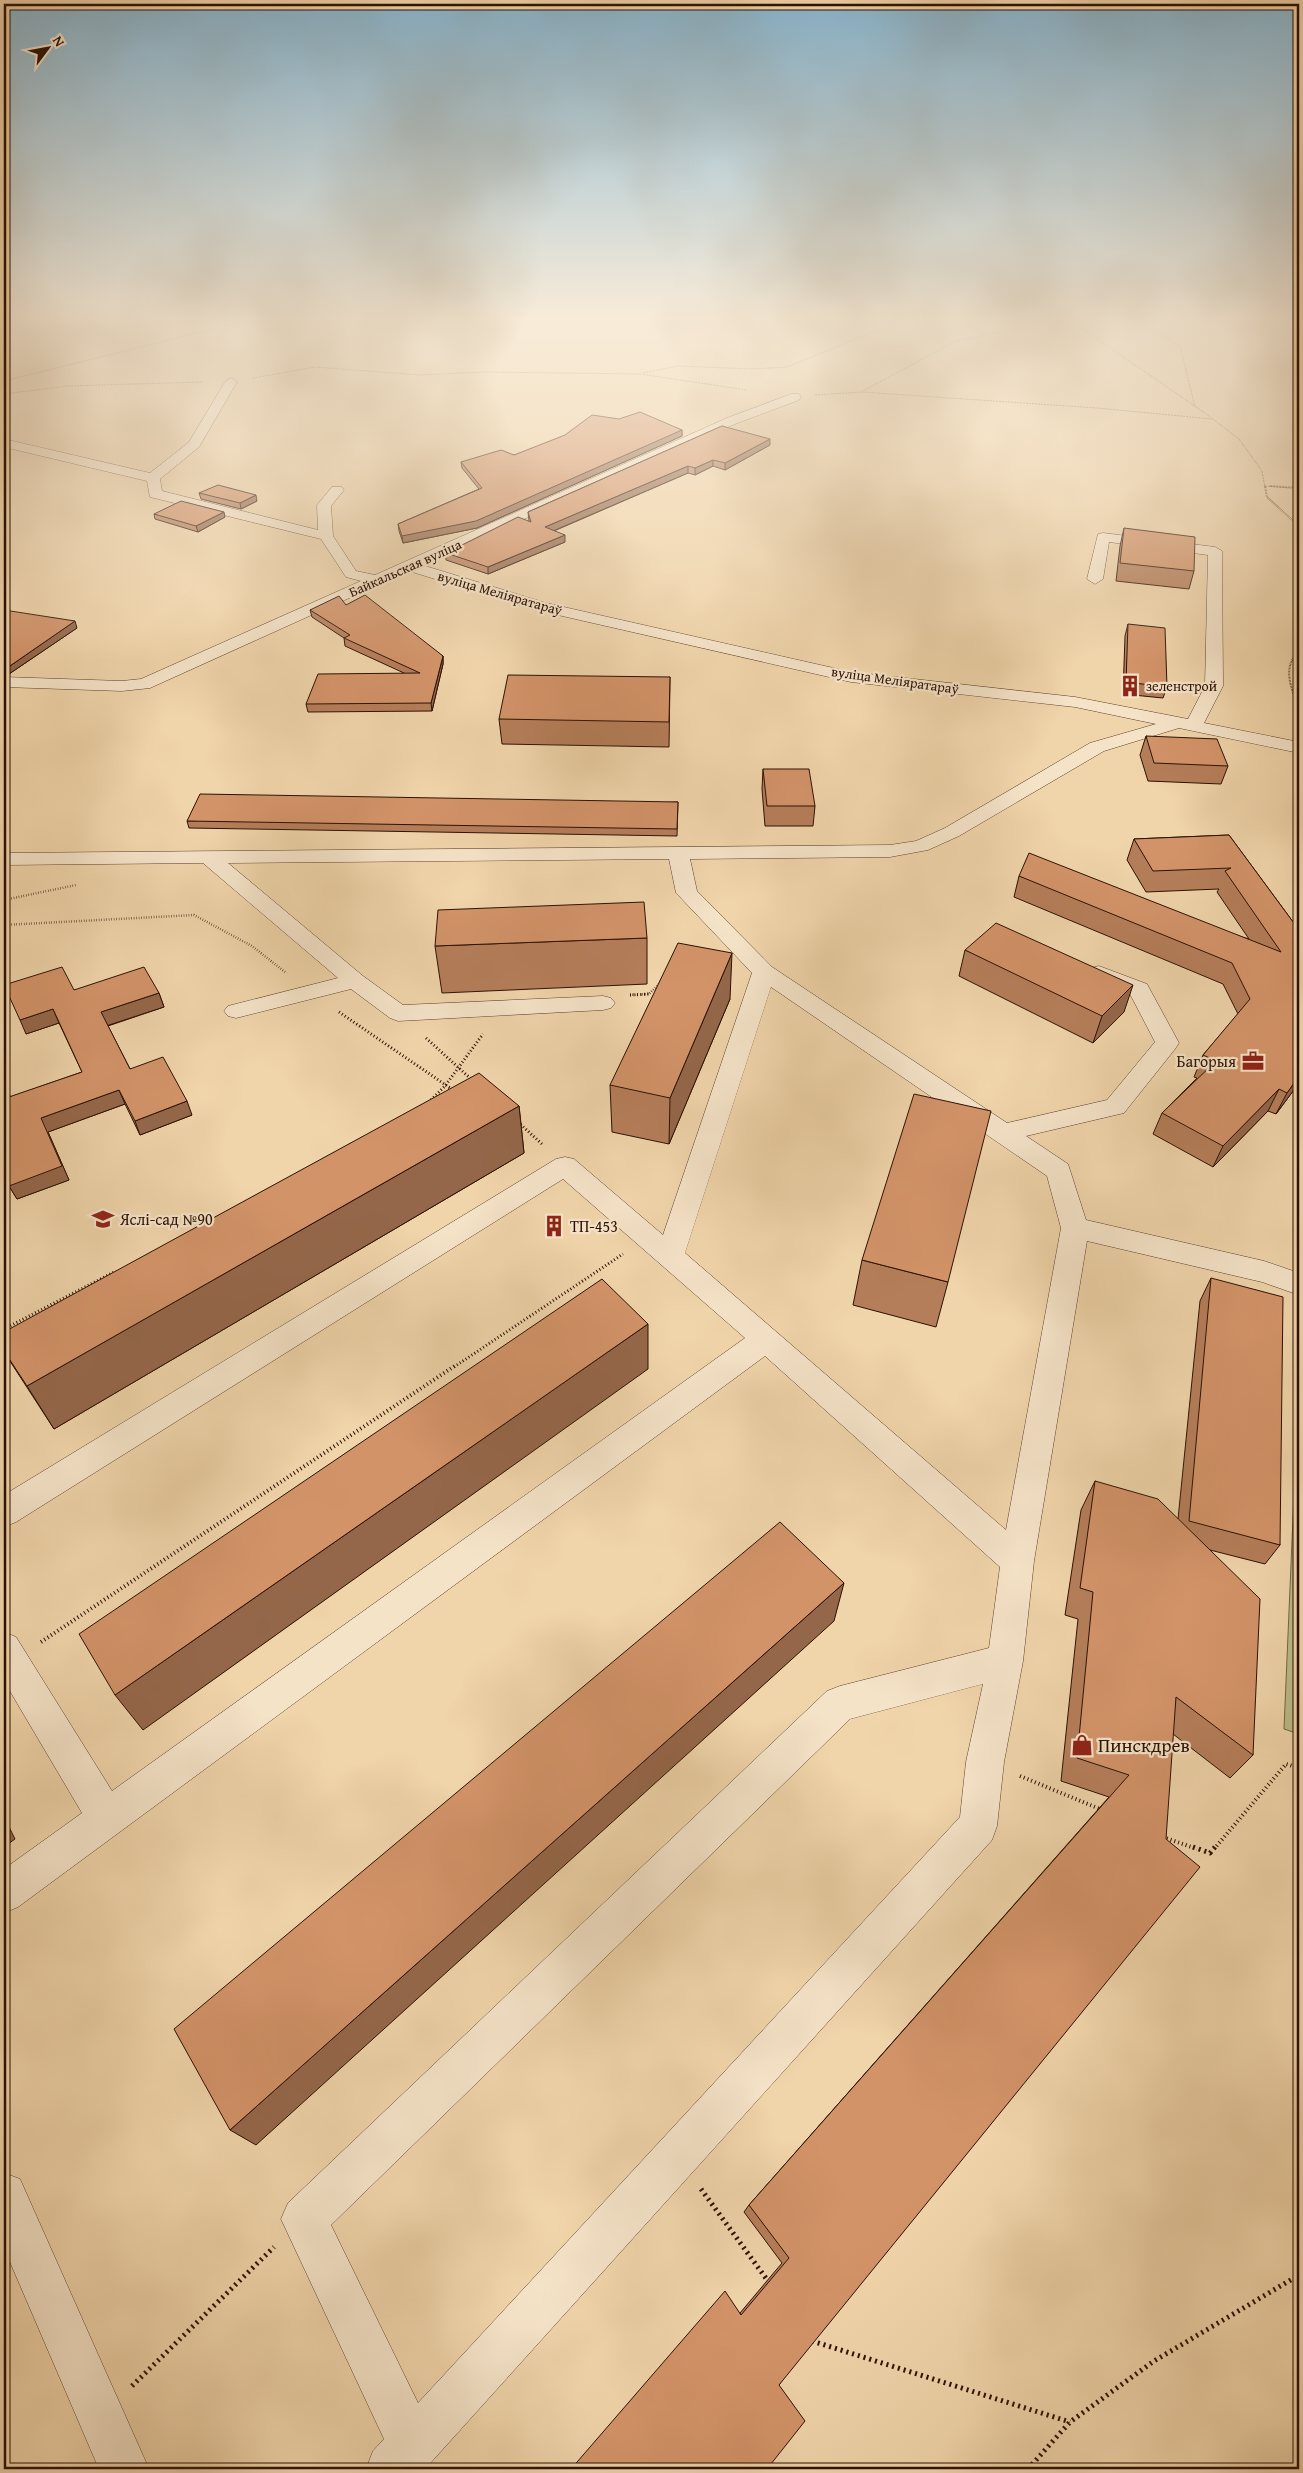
<svg xmlns="http://www.w3.org/2000/svg" width="1303" height="2473" font-family="'Gentium Book Plus',serif">
	<style>
		.green { fill: #bbbc87; stroke: #736645 }
		.lines { fill: none; stroke-linecap: round; stroke-linejoin: round }
		.minor-casing { stroke: #5c412d; stroke-width: 1 }
		.path-far5 { stroke: #2b1003; stroke-width: 1; stroke-dasharray: 0.5 1; stroke-linecap: butt }
		.path-far4 { stroke: #2b1003; stroke-width: 2; stroke-dasharray: 0.5 1; stroke-linecap: butt }
		.path-far3 { stroke: #2b1003; stroke-width: 2.5; stroke-dasharray: 0.5 2; stroke-linecap: butt }
		.path-far2 { stroke: #2b1003; stroke-width: 3; stroke-dasharray: 1 2.5; stroke-linecap: butt }
		.path-far1 { stroke: #2b1003; stroke-width: 4; stroke-dasharray: 1 3; stroke-linecap: butt }
		.path { stroke: #2b1003; stroke-width: 5; stroke-dasharray: 2 4; stroke-linecap: butt }
		.minor { fill: #f5e3c8; fill-rule: evenodd }
		.wall { fill: #b57e5a; stroke: #2b1003 }
		.shaded-wall { fill: #94674a; stroke: #2b1003 }
		.building { fill: #d39369; stroke: #2b1003 }
		.labels { text-anchor: middle; dominant-baseline: central; stroke-width: 4.5; stroke-linejoin: round; paint-order: stroke }
		.far-street-label { font-size: 14px; fill: #2b1003; stroke: #f5e3c8 }
		.far-poi-label { font-size: 14px; fill: #2b1003; stroke: #f5e3c8; text-anchor: start }
		.poi-label { font-size: 16px; fill: #2b1003; stroke: #f5e3c8; text-anchor: start }
		.near-poi-label { font-size: 19px; fill: #2b1003; stroke: #f5e3c8; text-anchor: start }
	</style>
	<rect width="100%" height="100%" fill="#f0d4aa"/>
	<filter id="stains"><feTurbulence type="fractalNoise" baseFrequency=".004" numOctaves="4"/><feColorMatrix values="0 0 0 0 .2 0 0 0 0 .09 0 0 0 0 .02 0 0 0 .5 -.17"/></filter>
	<radialGradient id="worn" r=".72"><stop offset=".6" stop-color="#630" stop-opacity="0"/><stop offset="1" stop-color="#630" stop-opacity=".3"/></radialGradient>
	<!-- green -->
	<path class="green" d="M1299 1376V1734L1284 1729Z"/>
	<g class="lines">
		<!-- minor casing -->
		<g class="minor-casing">
			<path id="minor" d="M231 378 237 382 199 447 160 479 162 491 318 530 317 505 332 487H342L344 490 331 506 333 536 356 571 375 575 727 418 791 394H799L801 397 799 400 735 424 422 565 546 603 851 672 1075 697 1188 719 1205 686 1208 555 1109 542 1103 579 1095 584 1087 579 1098 534 1103 533 1215 547 1222 551 1223 686 1204 723 1299 742V753L1179 728 1104 751 959 836 928 850 890 857 690 859 697 891 772 967 1007 1123 1107 1100 1155 1042 1130 994 1091 978 1088 973 1091 968 1099 966 1147 984 1179 1043 1175 1049 1124 1113 1026 1136 1068 1164 1086 1220 1264 1261 1299 1273V1295L1262 1282 1087 1241 1034 1561 1023 1661 1004 1762 997 1826 992 1840 425 2469H366L373 2451 384 2439 281 2219 288 2203 827 1691 840 1686 989 1648 1000 1567 765 1356 18 1907 4 1913V1869L82 1813 4 1681V1632L16 1637 112 1791 745 1338 563 1179 16 1522 4 1527V1495L556 1159 565 1157 574 1159 663 1235 752 973 680 897 676 893 669 859 228 863 363 976 403 1005 603 996 611 998 615 1003 611 1008 603 1010 398 1021 390 1018 351 989 236 1018 228 1016 224 1011 228 1006 338 978 203 863 4 865V853L890 845 916 841 945 828 1090 743 1156 724 1075 707 851 682 536 610 409 571 150 688 122 691 4 687V677L122 681 141 679 361 581 346 577 321 539 150 497 147 481 4 447V439L150 473 189 442 225 382ZM771 987 1047 1176 1061 1228 1006 1530 685 1253ZM983 1684 966 1762 960 1817 418 2403 331 2225 850 1719Z
				M4 2173 20 2179 149 2469H99L4 2248Z"/>
		</g>
		<!-- path-far5 -->
		<path class="path-far5" d="M1065 317 1205 413 1239 439 1262 471 1265 488
			M1135 317 1180 346 1195 407
			M643 373 678 366 752 369 787 367 911 317
			M253 378 315 367 420 375 485 372 640 374 747 390
			M4 381 262 317
			M863 391 956 341 1019 328 1031 317
			M4 394 67 386 203 382
			M815 395 862 392 1097 408 1212 419
			M1265 486 1291 488"/>
		<!-- path-far4 -->
		<path class="path-far4" d="M1265 486 1267 497 1299 526
			M1270 486 1299 488
			M1298 708C1292 688 1281 668 1299 651"/>
		<!-- path-far3 -->
		<path class="path-far3" d="M1297 707 1299 716
			M4 900 76 885
			M4 925 194 915 252 946 285 972
			M630 995 649 994 661 982"/>
		<!-- path-far2 -->
		<path class="path-far2" d="M630 995 649 994
			M339 1012 453 1090
			M426 1038 471 1079
			M431 1100 445 1086 483 1034
			M518 1122 543 1145
			M4 1329 116 1271
			M454 1367 623 1254"/>
		<!-- path-far1 -->
		<path class="path-far1" d="M41 1642 456 1365
			M1020 1776 1100 1809
			M1163 1837 1197 1849
			M1214 1849 1286 1764 1299 1768"/>
		<!-- path -->
		<path class="path" d="M1193 1847 1210 1853 1215 1847
			M701 2189 768 2281
			M812 2341 1070 2422
			M132 2386 274 2247
			M1028 2469 1070 2422 1154 2361 1299 2275"/>
		<!-- minor -->
		<use href="#minor" class="minor"/>
	</g>
	<!-- wall -->
	<path class="wall" d="M722 426 770 445 725 470 713 466 695 475 688 473 554 531 565 542 488 574 446 560V553L529 521 528 512Z
		M682 430V436L477 528 403 543 399 531 398 524 479 489 462 468 461 462 514 455Z
		M199 493 257 501 241 509 201 499Z
		M154 514 225 517 198 532 155 519Z
		M1124 528 1194 571 1189 589 1116 581 1120 546Z
		M346 605 443 656V664L432 711 308 712 306 704 404 673 345 646 344 638 312 617 310 610Z
		M4 610 77 628 9 674H4Z
		M1128 624 1167 687 1163 698 1123 694 1125 636Z
		M670 677 669 747 502 744 499 719Z
		M1146 736 1228 766 1221 784 1148 781 1140 755Z
		M763 769 815 806 813 826H765L762 789Z
		M678 802 677 836 189 828 187 821Z
		M1229 835 1299 930V1083L1276 1114 1268 1111 1213 1167 1153 1134 1162 1113 1197 1078 1194 1077 1203 1055 1238 1014 1223 984 1014 897 1019 876 1249 939 1217 892 1219 889 1146 892 1127 860 1134 839Z
		M647 938V984L442 993 435 946Z
		M965 950 1124 1012 1093 1043 959 976Z
		M74 990 159 993 164 1007 108 1026 130 1069 192 1115 140 1135 125 1104 48 1132 69 1180 17 1199 9 1186 4 1171V1081L10 1097 82 1072 59 1023 26 1034Z
		M730 999 669 1144 612 1132 610 1085Z
		M519 1106 524 1153 54 1429 4 1352Z
		M862 1260 948 1282 936 1327 853 1305Z
		M1211 1278 1280 1545 1265 1564 1210 1550 1253 1755 1230 1778 1173 1734 779 2385 767 2469 740 2313 782 2263 744 2212 749 2205 1109 1797 1061 1781 1078 1619 1065 1615 1081 1510 1095 1481 1178 1519 1200 1301Z"/>
	<!-- shaded-wall -->
	<path class="shaded-wall" d="M682 430V436L477 528 403 543 402 536Z
		M770 439V445L725 470V463Z
		M713 460V466L695 475V468Z
		M688 466V473L546 534 545 527Z
		M256 495 257 501 241 509 240 503Z
		M224 512 225 517 198 532 196 526Z
		M565 535V542L488 574V567Z
		M75 621 77 628 9 674 7 668Z
		M443 656V664L432 711 431 703Z
		M732 953 730 999 669 1144 670 1098Z
		M1133 985 1124 1012 1093 1043 1102 1016Z
		M159 993 164 1007 106 1026 101 1012Z
		M53 1009 59 1023 26 1034 20 1020Z
		M1299 1076V1083L1276 1114 1287 1093Z
		M4 1081 5 1083 16 1111 9 1097 4 1084Z
		M1279 1089 1268 1111 1213 1167 1223 1146Z
		M119 1090 125 1104 48 1132 69 1180 17 1199 9 1186 41 1118Z
		M187 1101 192 1115 140 1135 135 1121Z
		M519 1106 524 1153 54 1429 27 1386Z
		M648 1324V1369L143 1730 115 1695Z
		M844 1583 834 1621 256 2145 230 2130Z
		M4 1817 15 1839 4 1847Z"/>
	<!-- building -->
	<path class="building" d="M640 412 682 430 476 521 402 536 398 524 482 488 461 462 501 450 514 455 565 435 592 415 619 419Z
		M722 426 770 439 725 463 713 460 695 468 688 466 545 527 565 535 488 567 446 553 518 517 531 522 528 512Z
		M218 485 256 495 240 503 199 493Z
		M181 501 224 512 196 526 154 514Z
		M1124 528 1195 537 1194 571 1120 563Z
		M365 595 443 656 431 703 306 704 318 674 420 673 344 638 350 635 310 610 339 596 346 605Z
		M4 610 75 621 7 668H4Z
		M1128 624 1165 628 1167 687 1126 682Z
		M508 675 670 677 669 722 499 719Z
		M1146 736 1217 739 1228 766 1154 763Z
		M763 769H809L815 806H767Z
		M200 794 678 802 677 829 187 821Z
		M1229 835 1299 930V1076L1287 1093 1279 1089 1223 1146 1162 1113 1216 1061 1203 1055 1250 999 1232 963 1019 876 1029 853 1281 952 1225 871 1231 868 1153 871 1134 839Z
		M644 902 647 938 435 946 438 910Z
		M996 923 1133 985 1102 1016 965 950Z
		M678 943 732 953 670 1098 610 1085Z
		M62 967 74 990 144 967 159 993 101 1012 130 1069 163 1057 187 1101 135 1121 119 1090 41 1118 62 1166 9 1186 4 1171V1084L9 1097 82 1072 53 1009 20 1020 4 985Z
		M479 1073 519 1106 27 1386 4 1351V1332Z
		M914 1094 991 1111 948 1282 862 1260Z
		M1211 1278 1283 1297 1280 1545 1189 1521Z
		M602 1279 648 1324 115 1695 79 1634Z
		M1095 1481 1158 1499 1260 1599 1253 1755 1176 1697 1166 1839 1200 1867 779 2385 805 2421 767 2469H571L725 2291 741 2315 789 2258 749 2205 1129 1775 1077 1758 1093 1592 1080 1588Z
		M780 1522 844 1583 230 2130 174 2029Z"/>
	<!-- sky -->
	<linearGradient id="sky" x2="0" y2="1"><stop stop-color="#89b6d0"/><stop offset="0.48" stop-color="#f8ecd9"/><stop offset="1" stop-color="#f8ecd9" stop-opacity="0"/></linearGradient>
	<rect width="1303" height="663" fill="url(#sky)"/>
	<!-- icons -->
	<defs>
		<g id="building-bare" transform="scale(1.725)"><path d="M-4-6H4V6H1V3H-1V6H-4ZM-2.5-4.3h1.7v1.8h-1.7ZM.8-4.3h1.7v1.8H.8ZM-2.5-1h1.7V.8h-1.7ZM.8-1h1.7V.8H.8Z" fill="#8f2418" stroke="#f5e3c8" stroke-width="2.5" paint-order="stroke"/></g>
		<g id="office-bare" transform="scale(1.725)"><path d="M-6-3h4V-5.5h4V-3h4V5H-6ZM-1-4.5V-3h2v-1.5ZM-6 0V1H6V0Z" fill="#8f2418" stroke="#f5e3c8" stroke-width="2.5" paint-order="stroke"/></g>
		<g id="school-bare" transform="scale(1.725)"><path d="M0-5L7-2L0 1L-7-2ZM-4 1L0 2.5L4 1V4Q0 6-4 4Z" fill="#8f2418" stroke="#f5e3c8" stroke-width="2.5" paint-order="stroke"/></g>
		<g id="shop-bare" transform="scale(1.725)"><path d="M-5-2.5h2.3a2.7 3.5 0 0 1 5.4 0H5L5.5 6h-11ZM-1.5-2.5h3a1.5 2.3 0 0 0-3 0Z" fill="#8f2418" stroke="#f5e3c8" stroke-width="2.5" paint-order="stroke"/></g>
	</defs>
	<g fill-rule="evenodd">
		<use href="#building-bare" x="1130" y="686"/>
		<use href="#office-bare" x="1253" y="1061"/>
		<use href="#school-bare" x="103" y="1219"/>
		<use href="#building-bare" x="554" y="1226"/>
		<use href="#shop-bare" x="1082" y="1745"/>
	</g>
	<g class="labels">
		<!-- far-street labels -->
		<g class="far-street-label">
			<text transform="translate(405 568) rotate(-24)">Байкальская вуліца</text>
			<text transform="translate(500 593) rotate(16)">вуліца Меліяратараў</text>
			<text transform="translate(895 680) rotate(8)">вуліца Меліяратараў</text>
		</g>
		<!-- far-poi labels -->
		<g class="far-poi-label">
			<text x="1146" y="686">зеленстрой</text>
		</g>
		<!-- poi labels -->
		<g class="poi-label">
			<text x="1236" y="1061" text-anchor="end">Багорыя</text>
			<text x="120" y="1219">Яслі-сад №90</text>
			<text x="570" y="1226">ТП-453</text>
		</g>
		<!-- near-poi labels -->
		<g class="near-poi-label">
			<text x="1098" y="1745">Пинскдрев</text>
		</g>
	</g>
	<!-- margin -->
	<rect width="1303" height="2473" fill="none" stroke="#f0d4aa" stroke-width="20"/>
	<rect x="5" y="5" width="1293" height="2463" fill="none" stroke="#2b1003" stroke-width="2.5"/>
	<rect x="10" y="10" width="1283" height="2453" fill="none" stroke="#2b1003"/>
	<!-- north arrow -->
	<g transform="translate(48 48) rotate(58)" stroke="#f5e3c8" stroke-width="4" paint-order="stroke">
	<path d="M0-4L9 19L0 12L-9 19Z" fill="#2b1003"/>
	<text y="-8" font-size="14" font-weight="bold" text-anchor="middle" fill="#2b1003">N</text>
	</g>
	<rect width="100%" height="100%" filter="url(#stains)"/>
	<rect width="100%" height="100%" fill="url(#worn)"/>
</svg>
